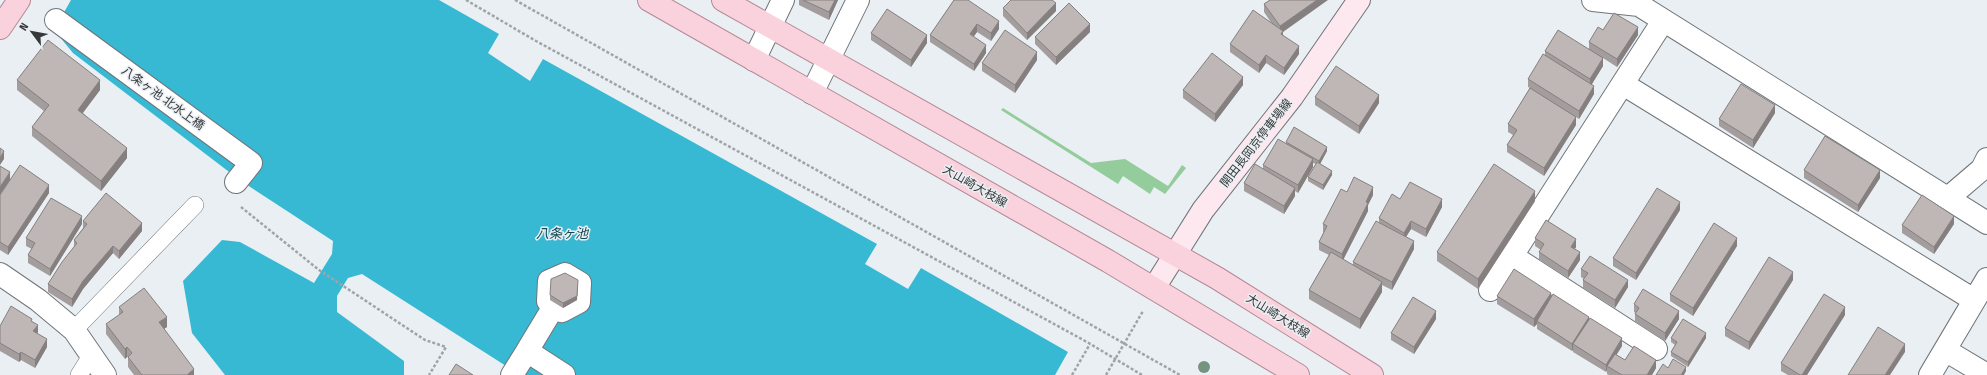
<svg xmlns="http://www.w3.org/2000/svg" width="1987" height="375" font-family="'Fira Sans Condensed','Noto Sans JP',sans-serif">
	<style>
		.green { fill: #94cc9b }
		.water { fill: #37b9d3 }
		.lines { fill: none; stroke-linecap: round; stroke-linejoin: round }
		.lane-casing { stroke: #707579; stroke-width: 18 }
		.street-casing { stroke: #707579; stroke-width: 24 }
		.secondary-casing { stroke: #707579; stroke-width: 24 }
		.primary-casing { stroke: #b38995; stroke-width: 24 }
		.path { stroke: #9fa4a7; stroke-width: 2.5; stroke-dasharray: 3 2; stroke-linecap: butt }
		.lane { stroke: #fff; stroke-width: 17 }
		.street { stroke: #fff; stroke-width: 22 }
		.secondary { stroke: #fce8ee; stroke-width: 22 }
		.primary { stroke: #fad2dd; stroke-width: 22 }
		.tree { fill: #759480 }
		.wall { fill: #a39d9d }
		.shaded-wall { fill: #85807f }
		.building { fill: #beb7b6; stroke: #85807f }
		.labels { text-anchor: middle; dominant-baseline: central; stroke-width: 3; stroke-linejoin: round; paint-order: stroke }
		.street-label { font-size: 12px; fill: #363839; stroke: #e9eff3 }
		.water-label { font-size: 13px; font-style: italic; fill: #104753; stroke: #e9eff3 }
	</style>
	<rect width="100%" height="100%" fill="#e9eff3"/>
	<!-- green -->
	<path class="green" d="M1003 108 1091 163 1125 159 1168 186 1182 165 1186 168 1165 194 1154 187 1150 194 1123 176 1118 184 1001 110Z"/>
	<!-- water -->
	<path class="water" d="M71 0H439L499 34 488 53 530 81 543 59 877 244 865 264 908 289 921 268 1068 352 1055 375H520L362 274 348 278 337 296V312L404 361V375H225L192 333 183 281 222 240 240 242 314 283 332 254 333 241 241 181 73 53 54 30Z"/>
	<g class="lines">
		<!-- lane casing -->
		<g class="lane-casing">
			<path id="lane" d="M74 330 195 205
				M79 375 91 356"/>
		</g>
		<!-- street casing -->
		<g class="street-casing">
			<path id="street" d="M1593 0 1639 5 1987 223
				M56 20 251 163 236 182
				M754 60 783 0
				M1623 84 1974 300
				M812 93 858 0
				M1948 198 1982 169 1987 159
				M1512 256 1656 349
				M0 274 38 300 74 330 105 375
				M565 274 580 283 579 302 562 311 548 301 549 281Z
				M1490 290 1663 21
				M1945 350 1987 375
				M527 351 556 303
				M512 375 527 351 564 375
				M1930 375 1987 279"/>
		</g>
		<!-- secondary casing -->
		<g class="secondary-casing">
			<path id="secondary" d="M1154 288 1203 210 1292 97 1359 0"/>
		</g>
		<!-- primary casing -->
		<g class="primary-casing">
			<path id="primary" d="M649 0 1108 261 1298 375
				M723 0 1217 278 1372 375
				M0 28 19 0"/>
		</g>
		<!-- path -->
		<path class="path" d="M466 0 536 41 1087 342 1142 375
			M515 0 1180 375
			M241 207 319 270 425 340 446 347 429 375
			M1072 375 1090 344
			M1106 375 1143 311"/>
		<!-- lane -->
		<use href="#lane" class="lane"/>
		<!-- street -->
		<use href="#street" class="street"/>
		<!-- secondary -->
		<use href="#secondary" class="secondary"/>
		<!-- primary -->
		<use href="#primary" class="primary"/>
	</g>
	<!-- trees -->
	<circle class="tree" cx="1204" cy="367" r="6"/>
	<!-- wall -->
	<path class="wall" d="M799 0H838L829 20 799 5Z
		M954 0 999 29 991 41 977 32 973 37 986 53 974 71 930 42V35Z
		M1270 0 1283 32V35L1299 54 1284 75 1266 63 1259 73 1230 52V44L1272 24 1264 12V4Z
		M1003 8 1056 11 1027 40 1003 16Z
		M1603 30 1638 35 1617 67 1603 58V66L1592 84 1594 94 1579 119 1576 117V125L1544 176 1507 152V145L1513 135 1508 132V124L1530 88 1528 87V79L1545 56V51L1589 49V42Z
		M1090 32 1056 65 1035 44V37Z
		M871 33 927 43 911 67 871 40Z
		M1037 60 1015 93 982 71V63Z
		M17 80 100 90 83 113 127 158 101 191 32 136V127L44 111 17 90Z
		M1243 85 1215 122 1183 98V90Z
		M1315 97 1379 103 1359 134 1315 105Z
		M1775 113 1753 148 1719 126V119Z
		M1286 142 1327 151 1320 164 1332 175 1323 190 1308 181V177L1316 164 1313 163V167L1298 193 1295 191V196L1284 214 1244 191V183L1263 169V165L1286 144Z
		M1804 170 1880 178 1858 212 1804 178Z
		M1347 192 1373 195 1368 205V211L1343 260 1353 266V262L1379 222V218L1400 199 1442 207 1426 237 1411 229 1406 237 1414 249 1392 290 1382 285V292L1360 329 1309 299V290L1329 255 1319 250V242L1324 232H1323V224Z
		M49 193 8 255 0 250V195Z
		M1535 201 1478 289 1437 261V252Z
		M1680 210 1636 280 1613 266V258Z
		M83 221 142 231 119 259 113 253 83 289 72 307 48 292V284L74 247V240L83 228Z
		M82 224 50 276 28 263V255L32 249 26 246V238Z
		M1954 224 1934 254 1902 233V225Z
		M1535 238 1576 247 1575 249 1580 260 1568 278 1539 260V252L1541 250 1535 246Z
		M1737 246 1693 316 1670 301V294Z
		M1581 269 1628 287 1615 308 1583 288V280L1584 279 1581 277Z
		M1793 280 1749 350 1725 336V328Z
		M550 295 577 300 563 308 550 300Z
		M1497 296 1551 298 1589 318 1622 346 1616 355 1625 360 1656 368 1652 375H1609L1607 374V370L1606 372 1573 352V350L1572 351 1537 329V324L1534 327 1497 304Z
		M1634 304 1679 319 1665 341 1635 322V314L1636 313 1634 312Z
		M119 307 167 327 164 329 194 375H134L128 367V357H127L125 359 106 334V324L119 315Z
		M1845 315 1807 375H1788L1781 371V363Z
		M1436 319 1414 354 1391 340V333Z
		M32 321 38 332 37 333 47 347 35 368 21 360 19 362 0 351V326Z
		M1671 338H1706L1688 367 1671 356V352L1675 345 1671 342Z"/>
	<!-- shaded-wall -->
	<path class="shaded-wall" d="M835 0H838L829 20V12Z
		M1317 0H1328L1283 32V39L1280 34V26Z
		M1056 3V11L1027 40V33Z
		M999 21V29L991 41V33Z
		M977 24V32L970 42V34Z
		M1090 24V32L1056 65V57Z
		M1638 27V35L1617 67V59Z
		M927 35V43L911 67V60Z
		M986 45V53L974 71V64Z
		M1299 46V54L1284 75V68Z
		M1037 52V60L1015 93V85Z
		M1266 55V63L1259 73V65Z
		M1603 58V66L1590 87V79Z
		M1243 77V85L1215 122V114Z
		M100 80V90L78 119V110Z
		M1594 86V94L1579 119V111Z
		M1379 95V103L1359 134V126Z
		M1775 105V113L1753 148V140Z
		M1576 117V125L1544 176V168Z
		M1327 147V151L1319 166V161Z
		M127 148V158L101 191V181Z
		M4 151V159L0 165V158Z
		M1313 159V167L1298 193V185Z
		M1880 170V178L1858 212V205Z
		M1332 171V175L1323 190V185Z
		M10 172V180L0 195V187Z
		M49 185V193L8 255V247Z
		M1373 187V195L1368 205V211L1342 262V254L1366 202Z
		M1295 188V196L1284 214V206Z
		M1535 191V201L1478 289V279Z
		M1442 199V207L1426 237V229Z
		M1680 202V210L1636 280V273Z
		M82 216V224L50 276V269Z
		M1954 216V224L1934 254V247Z
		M1411 221V229L1404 240V233Z
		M142 223V231L119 259V251Z
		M1737 238V246L1693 316V308Z
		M1576 239V247L1571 255V247Z
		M1414 241V249L1392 290V282Z
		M113 246V253L83 289 72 307V299L83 281Z
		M1580 252V260L1568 278V271Z
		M1793 272V280L1749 350V342Z
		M1628 280V287L1615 308V300Z
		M1382 282V292L1360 329V319Z
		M578 285 577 300 563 308V303Z
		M1551 293V300L1537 321V324L1534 327V319Z
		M1845 307V315L1807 375H1802Z
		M1436 311V319L1414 354V347Z
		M1679 311V319L1665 341V333Z
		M167 317V327L159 332V322Z
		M1589 317V324L1573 344V350L1572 351V344Z
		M38 325V332L33 339V331Z
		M1706 333V338L1688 367V362Z
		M1622 338V346L1609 367 1607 366V370L1606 372V365Z
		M47 339V347L35 368V360Z
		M1905 344V352L1890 375H1885Z
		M127 347V357L125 359V349Z
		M21 352V360L19 362V354Z
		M1656 360V368L1652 375H1647Z
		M1686 367V371L1684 375H1681Z
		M194 369V375H187Z"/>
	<!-- building -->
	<path class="building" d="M803 0H835L829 12Z
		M954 0H968L999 21 991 33 977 24 970 34 986 45 974 64 930 35Z
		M1011 0H1052L1056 3 1027 33 1003 8Z
		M1270 0H1317L1280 26 1264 4Z
		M1069 3 1090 24 1056 57 1035 37Z
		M887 9 927 35 911 60 871 33Z
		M1253 10 1283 31 1281 34 1299 46 1284 68 1266 55 1259 65 1230 44Z
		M1614 13 1638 27 1617 59 1589 42 1598 27 1603 30Z
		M1005 30 1037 52 1015 85 982 63Z
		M1558 30 1603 58 1590 79 1545 51Z
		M48 40 100 80 78 110 127 148 101 181 32 127 49 105 17 80Z
		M1212 53 1243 77 1215 114 1183 90Z
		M1543 54 1594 86 1579 111 1528 79Z
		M1336 66 1379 95 1359 126 1315 97Z
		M1741 84 1775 105 1753 140 1719 119Z
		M1530 88 1576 117 1544 168 1507 145 1517 130 1508 124Z
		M1294 127 1327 147 1319 161 1286 142Z
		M1825 136 1880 170 1858 205 1804 170Z
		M1278 139 1313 159 1298 185 1263 165Z
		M0 148 4 151 0 158Z
		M1317 162 1332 171 1323 185 1308 177Z
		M1255 164 1295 188 1284 206 1244 183Z
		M1494 164 1535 191 1478 279 1437 252Z
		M20 165 49 185 8 247 0 242V195Z
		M0 166 10 172 0 187Z
		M1354 177 1373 187 1366 202 1368 203 1342 254 1319 242 1327 226 1323 224 1341 189 1347 192Z
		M1410 182 1442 199 1426 229 1411 221 1404 233 1379 218 1392 194 1400 199Z
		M1657 188 1680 202 1636 273 1613 258Z
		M106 193 142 223 119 251 113 246 83 281 72 299 48 284 62 262 77 243 74 240 87 224 83 221Z
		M1922 195 1954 216 1934 247 1902 225Z
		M51 198 82 216 50 269 28 255 35 243 26 238Z
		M1546 220 1576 239 1571 247 1580 252 1568 271 1539 252 1544 244 1535 238Z
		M1376 221 1414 241 1392 282 1353 262Z
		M1714 223 1737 238 1693 308 1670 294Z
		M1331 252 1382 282 1360 319 1309 290Z
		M1590 256 1628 280 1615 300 1583 280 1588 273 1581 269Z
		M1769 257 1793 272 1749 342 1725 328Z
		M1514 269 1551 293 1534 319 1497 296Z
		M565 273 578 280 577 296 563 303 550 295 551 279Z
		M144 288 167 317 159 322 194 369 187 375H142L128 357 132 353 127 347 125 349 106 324 123 312 119 307Z
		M1643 289 1679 311 1665 333 1635 314 1639 308 1634 304Z
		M1553 294 1589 317 1572 344 1537 321Z
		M1824 294 1845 307 1802 375H1800L1781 363Z
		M1413 297 1436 311 1414 347 1391 333Z
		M11 306 32 319 31 321 38 325 33 331 47 339 35 360 21 352 19 354 0 343V326Z
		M1590 318 1622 338 1606 365 1573 344Z
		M1683 319 1706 333 1688 362 1671 352 1677 342 1671 338Z
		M1878 327 1905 344 1885 375H1848Z
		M1634 346 1656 360 1647 375H1622L1607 366 1615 354 1625 360Z
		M1673 359 1686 367 1681 375H1656L1663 364 1668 368Z
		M456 364 473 375H449Z"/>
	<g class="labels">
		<!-- street labels -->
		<g class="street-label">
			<text transform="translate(163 98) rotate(36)">八条ヶ池 北水上橋</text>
			<text transform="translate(1256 143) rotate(-52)">開田長岡京停車場線</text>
			<text transform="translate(975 186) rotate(30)">大山崎大枝線</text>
			<text transform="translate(1278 316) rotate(32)">大山崎大枝線</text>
		</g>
		<!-- water labels -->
		<g class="water-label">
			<text x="562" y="233">八条ヶ池</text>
		</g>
	</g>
	<!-- north arrow -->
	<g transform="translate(32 32) rotate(302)" stroke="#e9eff3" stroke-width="3" paint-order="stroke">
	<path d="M0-3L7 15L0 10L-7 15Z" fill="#363839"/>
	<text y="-6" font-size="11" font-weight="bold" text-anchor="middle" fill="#363839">N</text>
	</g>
</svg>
